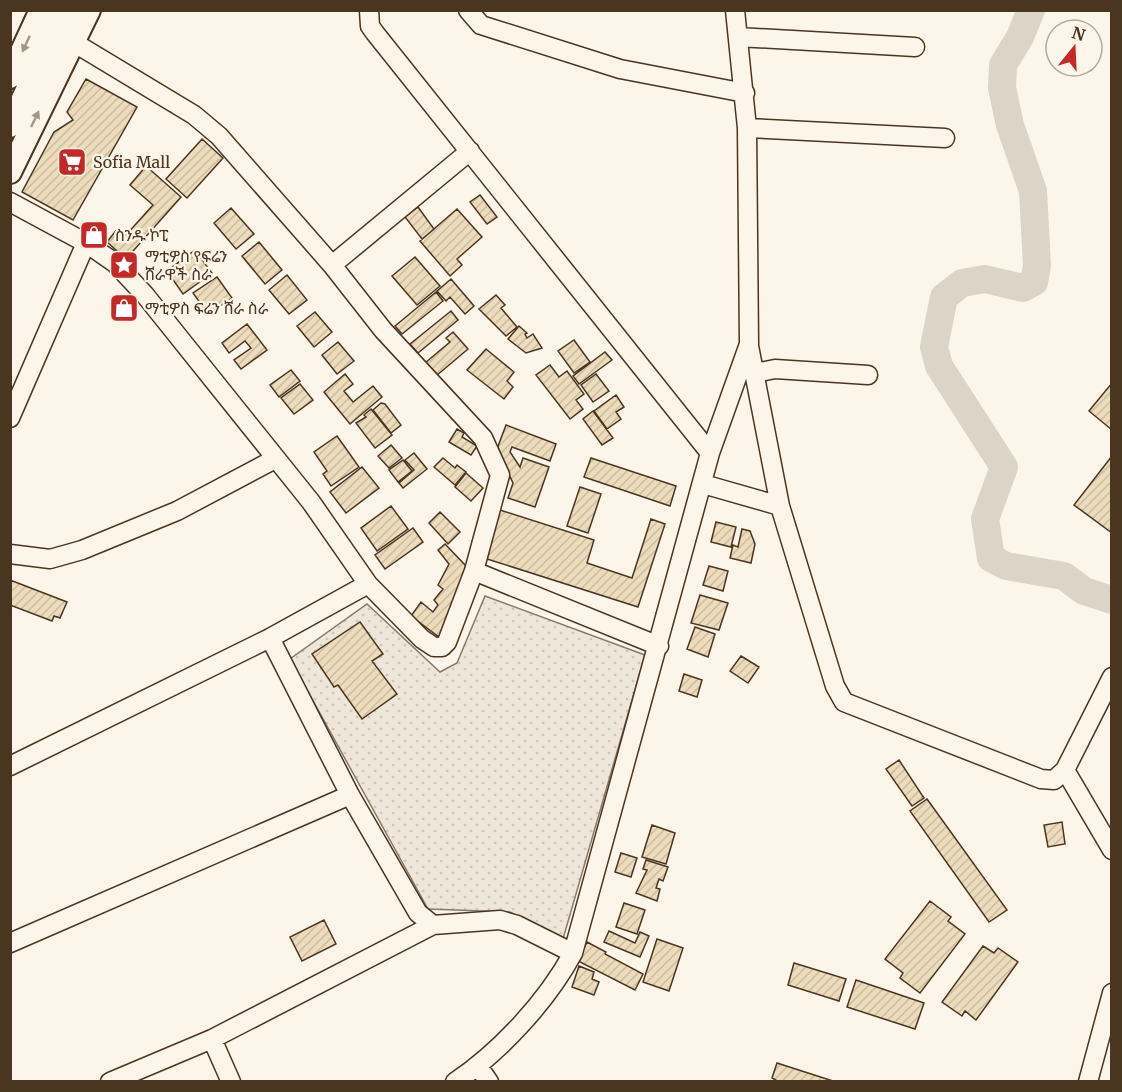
<svg xmlns="http://www.w3.org/2000/svg" width="1122" height="1092" font-family="Merriweather,'Noto Sans Ethiopic',serif">
	<style>
		.grass { fill: url(#grass-dots); stroke: #887966; stroke-width: 1.5 }
		.lines { fill: none; stroke-linecap: round; stroke-linejoin: round }
		.river { stroke: #dcd4c6; stroke-width: 28 }
		.building { fill: url(#building-hatch); stroke: #4a3520; stroke-width: 1.5 }
		.minor-casing { stroke: #4a3520; stroke-width: 21 }
		.major-casing { stroke: #4a3520; stroke-width: 26 }
		.minor { stroke: #fbf6e9; stroke-width: 18 }
		.major { stroke: #fbf6e9; stroke-width: 22 }
		.oneway { fill: #a29684 }
		.labels { text-anchor: middle; dominant-baseline: central; stroke-width: 4.5; stroke-linejoin: round; paint-order: stroke }
		.poi-label { font-size: 16px; fill: #4a3520; stroke: #fbf6e9; text-anchor: start }
	</style>
	<defs>
		<pattern id="grass-dots" width="8" height="8" patternUnits="userSpaceOnUse" patternTransform="scale(1.5)"><rect width="8" height="8" fill="#ede6d9"/><path d="M2 2h.1M6 6h.1" fill="none" stroke="#cdc6ba" stroke-width="1.8" stroke-linecap="round"/></pattern>
		<pattern id="building-hatch" width="6" height="6" patternUnits="userSpaceOnUse" patternTransform="scale(1.5)"><rect width="6" height="6" fill="#ecdcbc"/><path d="M-1 1l2-2M0 6l6-6M5 7l2-2" fill="none" stroke="#ccbda1"/></pattern>
	</defs>
	<rect width="100%" height="100%" fill="#fbf6e9"/>
	<!-- grass -->
	<path class="grass" d="M485 596 645 655 563 939 510 912 428 909 290 659 367 604 440 672 457 663Z"/>
	<g class="lines">
		<!-- river -->
		<path class="river" d="M1031 10 1020 37 1003 65 1002 88 1010 125 1033 191 1037 266 1034 282 1023 288 985 279 962 283 944 297 934 347 939 366 1004 467 985 519 991 558 1006 566 1064 576 1084 591 1112 600"/>
	</g>
	<!-- building -->
	<path class="building" d="M86 79 137 107 73 220 22 192 54 132 73 120 67 112Z
		M202 139 223 158 187 198 166 179Z
		M146 166 181 197 126 259 107 242 118 228 126 235 153 205 130 185Z
		M480 195 497 217 487 224 470 202Z
		M418 207 434 229 422 239 405 217Z
		M231 208 254 234 236 249 214 223Z
		M457 209 482 237 457 259 462 265 450 276 420 241Z
		M259 242 282 270 265 284 242 256Z
		M195 250 212 273 183 294 167 271Z
		M415 257 440 286 417 305 392 276Z
		M287 275 307 300 289 314 269 290Z
		M217 277 232 298 208 314 193 293Z
		M451 279 474 306 465 314 450 297 446 301 437 291Z
		M436 292 443 301 402 334 395 326Z
		M496 295 505 305 501 308 517 327 506 336 479 309Z
		M451 311 458 320 418 353 410 344Z
		M315 312 332 332 314 347 297 326Z
		M247 324 267 350 241 369 234 360 251 348 245 341 229 353 222 343Z
		M519 326 527 333 525 334 527 338 533 334 542 348 526 353 508 339Z
		M453 332 468 349 436 376 425 363 450 342 446 338Z
		M574 340 590 362 574 373 558 351Z
		M338 342 354 361 337 374 322 355Z
		M486 349 514 372 507 381 513 387 504 399 467 370Z
		M605 352 612 360 579 384 573 376Z
		M550 365 559 377 567 371 584 394 576 400 583 409 570 419 536 375Z
		M291 370 300 381 279 397 270 385Z
		M345 374 353 384 344 391 353 402 373 386 382 397 350 424 324 392Z
		M596 374 609 391 593 402 581 385Z
		M1112 383V430L1089 411Z
		M300 384 313 400 294 414 281 398Z
		M616 395 624 407 616 412 621 419 607 429 594 411Z
		M381 403 385 404 401 425 391 433 373 410Z
		M371 409 392 435 375 448 356 423 366 417 364 415Z
		M593 411 613 438 602 445 583 419Z
		M506 425 556 444 550 461 512 447 510 452 520 467 523 458 549 467 535 507 508 498 513 483 497 449Z
		M457 429 464 433 462 437 477 446 471 455 449 442Z
		M337 436 359 467 331 486 323 474 327 471 314 452Z
		M391 445 402 458 389 468 378 456Z
		M414 453 427 469 403 488 399 483 414 470 405 460Z
		M1112 456V533L1074 505Z
		M443 458 455 468 457 465 466 472 455 485 434 467Z
		M591 458 676 486 670 506 584 477Z
		M403 460 412 471 398 482 389 470Z
		M362 467 379 488 346 513 330 492Z
		M466 473 483 488 471 501 455 487Z
		M580 487 601 494 588 533 567 526Z
		M391 506 408 529 377 551 361 528Z
		M500 510 594 540 587 563 632 578 651 519 665 524 638 607 484 558Z
		M440 512 460 532 448 544 429 523Z
		M716 522 736 527 731 547 711 542Z
		M413 528 423 542 385 569 375 555Z
		M742 529 750 531 755 544 751 563 730 558 733 545 738 547Z
		M445 544 466 566 439 637 411 616 421 602 433 612 438 605 434 600 443 589 438 585 449 564 438 550Z
		M709 566 728 571 723 591 703 585Z
		M10 580 67 602 60 618 54 616 52 621 10 605Z
		M700 595 728 603 719 630 691 623Z
		M360 622 383 654 372 661 397 694 362 719 338 685 334 687 312 654Z
		M695 627 715 634 708 657 687 649Z
		M741 656 759 667 748 683 730 671Z
		M684 674 702 680 697 697 679 691Z
		M899 760 924 798 912 806 886 769Z
		M927 799 1007 910 989 922 910 811Z
		M1062 822 1065 844 1048 847 1044 825Z
		M652 825 675 833 666 864 642 857Z
		M621 853 637 858 631 877 615 872Z
		M646 860 668 867 663 881 659 879 656 888 660 889 657 901 636 893 647 870 643 869Z
		M930 901 951 917 948 921 965 934 920 993 900 978 903 973 885 959Z
		M624 903 645 910 637 934 616 927Z
		M324 920 336 944 302 961 290 937Z
		M609 931 635 943 640 932 649 936 640 957 604 942Z
		M657 939 683 948 669 991 643 982Z
		M587 942 606 952 605 954 643 974 635 990 578 961Z
		M983 946 994 953 998 948 1018 962 976 1020 965 1011 962 1016 942 1002Z
		M794 963 846 979 839 1001 788 985Z
		M579 966 594 972 592 979 599 982 594 995 572 987Z
		M856 980 924 1003 915 1029 847 1007Z
		M777 1063 836 1082H779L772 1078Z"/>
	<g class="lines">
		<!-- minor casing -->
		<g class="minor-casing">
			<path id="minor" d="M369 10 370 26 375 33 710 453 749 344 747 128 735 10
				M468 10 481 25 620 69 745 93
				M738 37 915 47
				M73 42 194 115 219 136 332 265 383 330 483 438 500 475 474 571 659 646
				M747 128 945 138
				M10 202 86 243 115 263 145 295 311 502 368 584 422 639 434 647H442L447 642 474 571
				M332 265 470 151
				M749 346 780 506 835 686 844 702 1041 779 1054 780 1065 770 1112 677
				M755 373 775 369 868 375
				M10 418 86 243
				M703 484 780 506
				M10 554 50 559 82 550 177 511 275 459
				M270 638 350 795 418 913 433 925 500 920 517 925 573 953
				M10 766 270 638 368 584
				M1065 770 1112 850
				M10 943 350 795
				M212 1039 231 1082
				M478 1066 489 1082
				M110 1082 212 1039 433 925
				M455 1082C500 1052 547 1001 573 953L710 453
				M1088 1082 1112 993"/>
		</g>
		<!-- major casing -->
		<g class="major-casing">
			<path id="major" d="M10 77 41 10
				M10 126 65 10
				M10 172 89 10"/>
		</g>
		<!-- minor -->
		<use href="#minor" class="minor"/>
		<!-- major -->
		<use href="#major" class="major"/>
	</g>
	<!-- one-way arrows -->
	<defs><path id="oneway-solid" d="M-6-.8H1V-3.2L6.5 0L1 3.2V.8H-6Z" transform="scale(1.5)"/></defs>
	<g class="oneway">
		<use href="#oneway-solid" transform="translate(26 44) rotate(115)"/>
		<use href="#oneway-solid" transform="translate(35 119) rotate(-64)"/>
	</g>
	<!-- icons -->
	<defs>
		<g id="supermarket-square" transform="scale(1.5)"><rect x="-9" y="-9" width="18" height="18" rx="4" fill="#c62828" stroke="#fbf6e9"/><path d="M-6-5.5h2.5l.6 2H6L4.5 2H-2.5L-4.4-4H-6ZM-1.5 3.2a1.3 1.3 0 1 0 .1 0ZM3 3.2a1.3 1.3 0 1 0 .1 0Z" fill="#fff"/></g>
		<g id="shop-square" transform="scale(1.5)"><rect x="-9" y="-9" width="18" height="18" rx="4" fill="#c62828" stroke="#fbf6e9"/><path d="M-5-2.5h2.3a2.7 3.5 0 0 1 5.4 0H5L5.5 6h-11ZM-1.5-2.5h3a1.5 2.3 0 0 0-3 0Z" fill="#fff"/></g>
		<g id="sight-square" transform="scale(1.5)"><rect x="-9" y="-9" width="18" height="18" rx="4" fill="#c62828" stroke="#fbf6e9"/><path d="M0-6L1.8-2.2L6-1.7L2.9 1.2L3.7 5.4L0 3.3L-3.7 5.4L-2.9 1.2L-6-1.7L-1.8-2.2Z" fill="#fff"/></g>
	</defs>
	<g fill-rule="evenodd">
		<use href="#supermarket-square" x="72" y="162"/>
		<use href="#shop-square" x="94" y="235"/>
		<use href="#sight-square" x="124" y="265"/>
		<use href="#shop-square" x="124" y="308"/>
	</g>
	<g class="labels">
		<!-- poi labels -->
		<g class="poi-label">
			<text x="93" y="162">Sofia Mall</text>
			<text x="115" y="235">ስንዱ ኮፒ</text>
			<text x="145" y="256">ማቲዎስ የፍሬን<tspan x="145" dy="18">ሸራዋች ስራ</tspan></text>
			<text x="145" y="308">ማቲዎስ ፍሬን ሸራ ስራ</text>
		</g>
	</g>
	<!-- border -->
	<rect width="1122" height="1092" fill="none" stroke="#4a3520" stroke-width="24"/>
	<!-- north arrow -->
	<g transform="translate(1074 48) rotate(18)"><circle r="28" fill="#fbf6e9" stroke="#b4a999" stroke-width="1.5"/>
	<path d="M0-4.5L10 22L0 15L-10 22Z" fill="#c62828"/>
	<text y="-9" font-size="16" font-weight="bold" text-anchor="middle" fill="#4a3520">N</text>
	</g>
</svg>
